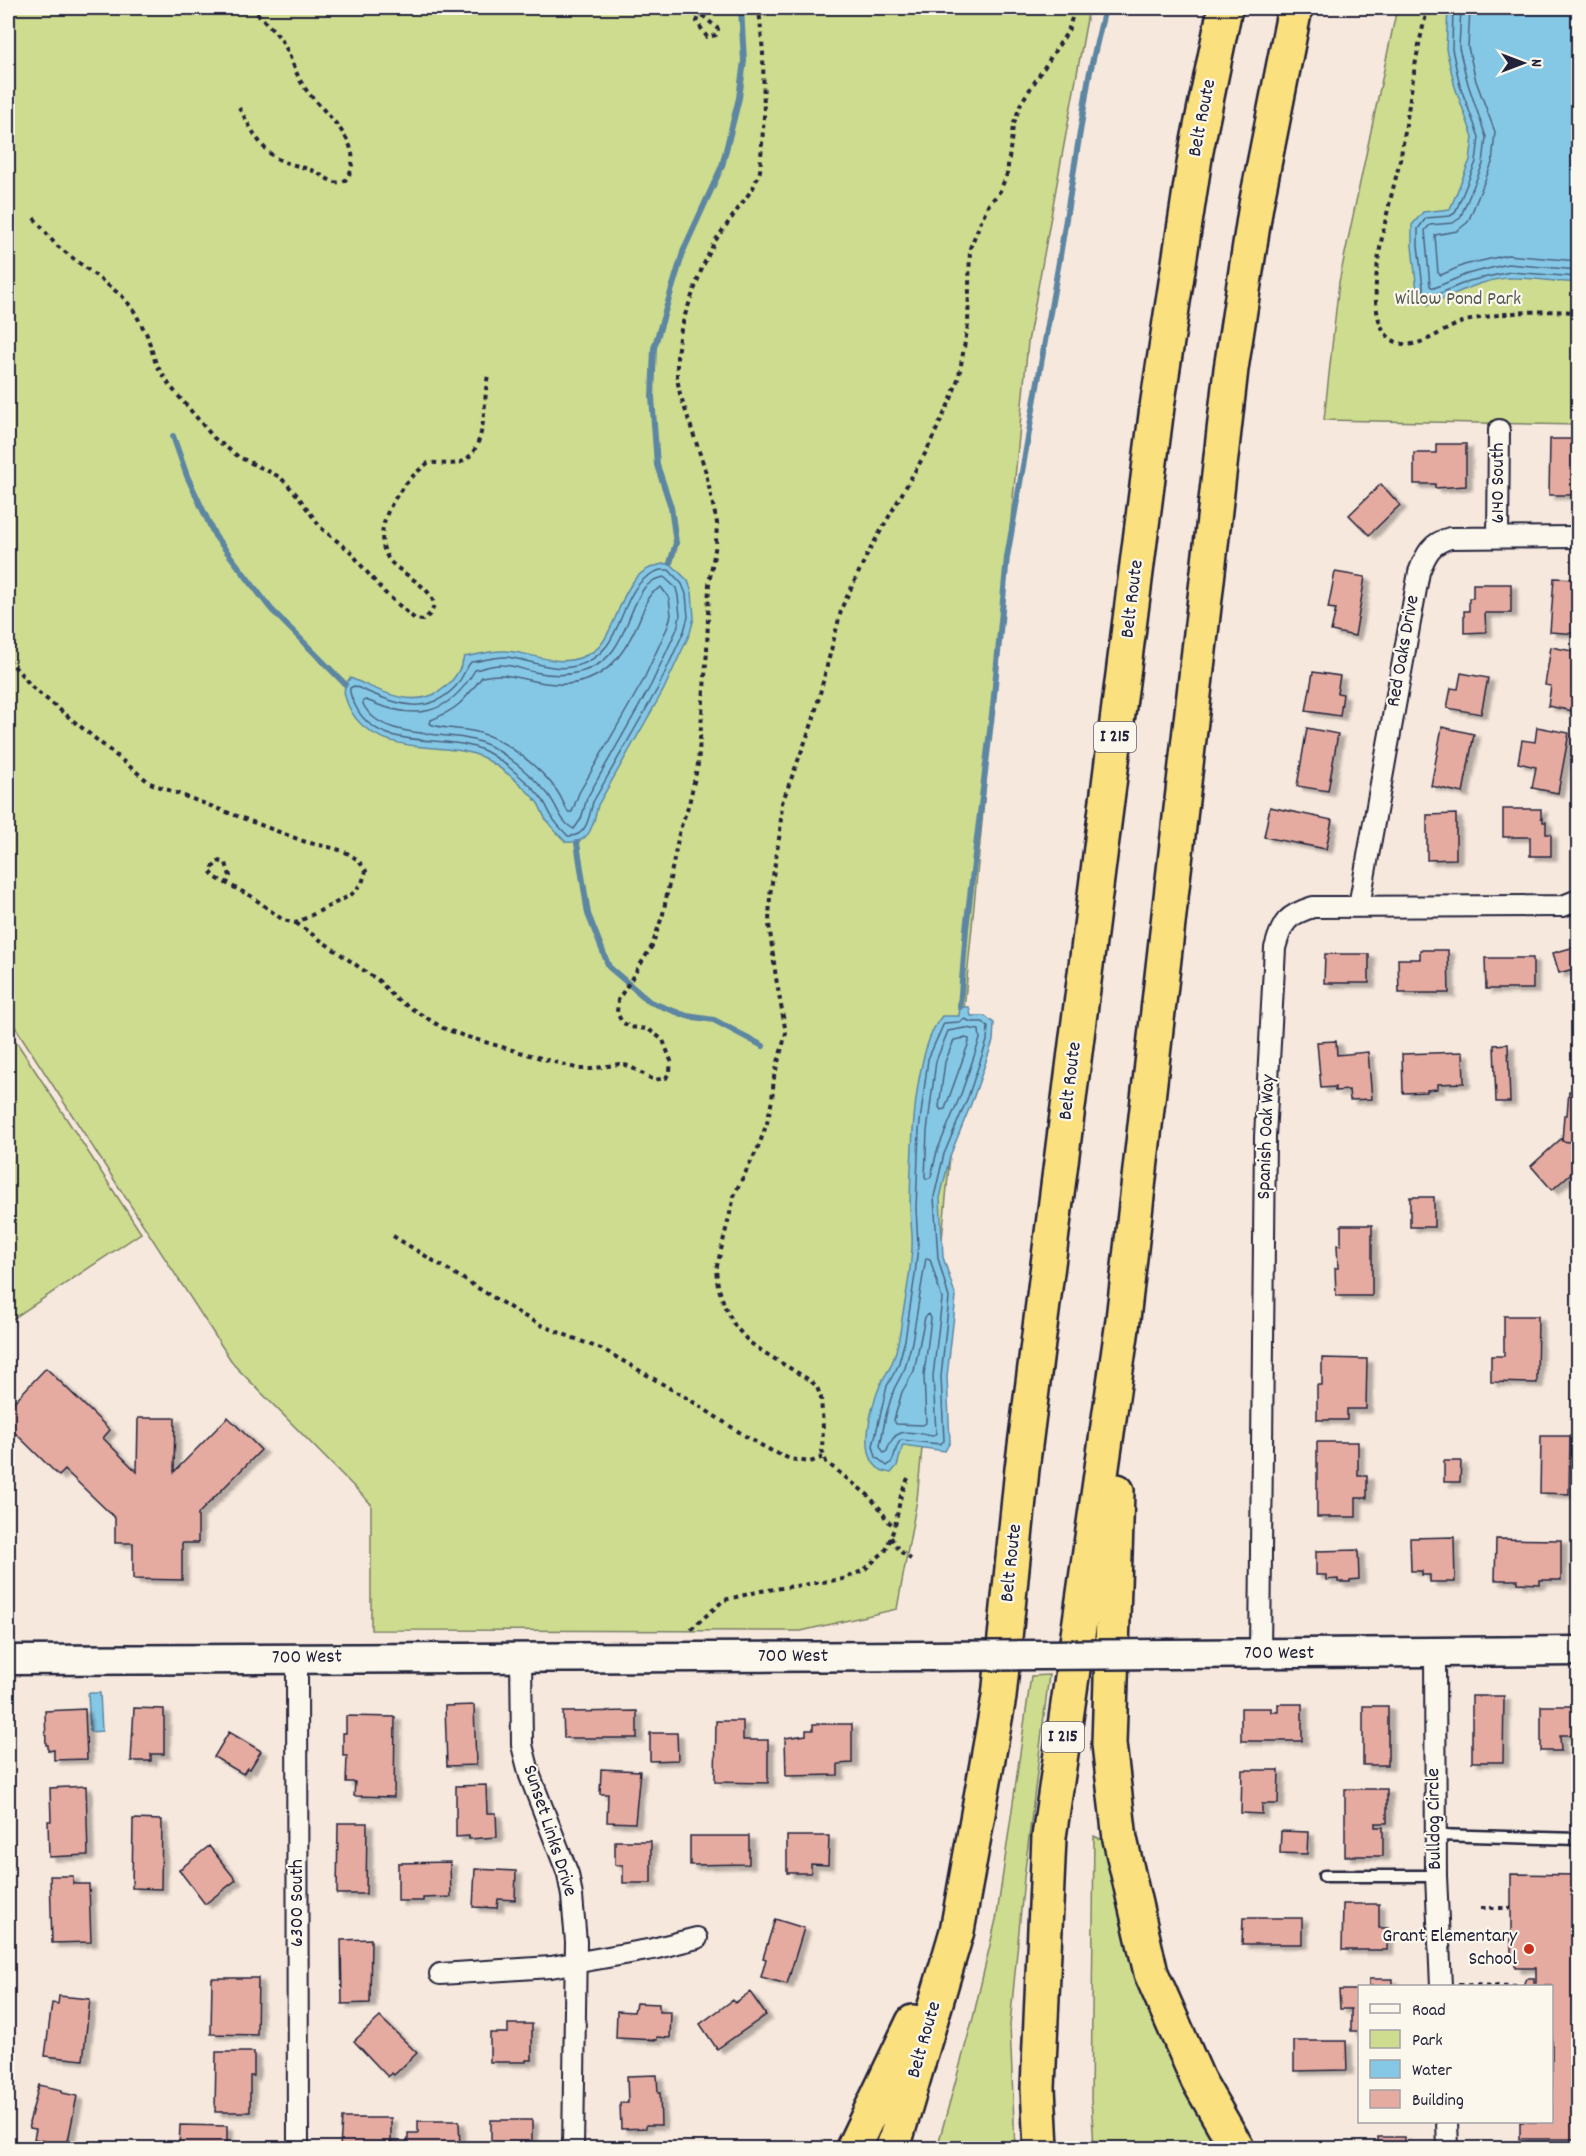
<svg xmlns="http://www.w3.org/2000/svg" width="1586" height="2156" font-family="Dekko,sans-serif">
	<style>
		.green { fill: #cedc8f; stroke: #787f65; stroke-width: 1.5 }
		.water { fill: #85c8e6; stroke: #5d86a2; stroke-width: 1.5 }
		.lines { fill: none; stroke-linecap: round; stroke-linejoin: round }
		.shore { stroke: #4a647f; stroke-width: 1.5 }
		.stream { stroke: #5d86a2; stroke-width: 6 }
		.building { fill: #e5aba0; stroke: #22223b; stroke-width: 1.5; filter: url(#shadow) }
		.service-casing { stroke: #22223b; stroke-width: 15 }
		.minor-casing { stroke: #22223b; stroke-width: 24 }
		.secondary-casing { stroke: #22223b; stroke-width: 33 }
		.motorway-casing { stroke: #22223b; stroke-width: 38 }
		.path { stroke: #22223b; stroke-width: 4; stroke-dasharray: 4.5 4.5; stroke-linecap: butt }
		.service { stroke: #fbf7ec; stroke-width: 10 }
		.minor { stroke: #fbf7ec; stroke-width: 20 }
		.secondary { stroke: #fbf7ec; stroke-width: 28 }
		.motorway { stroke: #fbe080; stroke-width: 33 }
		.secondary-bridge-casing { stroke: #22223b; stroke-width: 33; stroke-linecap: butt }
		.secondary-bridge { stroke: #fbf7ec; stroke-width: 28 }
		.poi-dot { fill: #c8321e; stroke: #fbf7ec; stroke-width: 2 }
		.labels { text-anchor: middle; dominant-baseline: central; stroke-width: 4.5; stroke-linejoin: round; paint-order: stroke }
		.shield { fill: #fbf7ec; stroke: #636270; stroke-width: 1.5 }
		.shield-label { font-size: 18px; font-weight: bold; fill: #22223b }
		.street-label { font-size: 20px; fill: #22223b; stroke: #fbf7ec }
		.park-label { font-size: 20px; fill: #565a54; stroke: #fbf7ec }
		.poi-label { font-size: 20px; fill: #22223b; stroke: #fbf7ec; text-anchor: end }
	</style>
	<defs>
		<filter id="shadow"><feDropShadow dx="6" dy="4" stdDeviation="1.5" flood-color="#0004"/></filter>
	</defs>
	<rect width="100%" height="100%" fill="#f7e8dd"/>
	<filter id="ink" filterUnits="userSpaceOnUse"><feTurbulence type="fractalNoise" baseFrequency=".0167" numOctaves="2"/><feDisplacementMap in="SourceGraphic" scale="12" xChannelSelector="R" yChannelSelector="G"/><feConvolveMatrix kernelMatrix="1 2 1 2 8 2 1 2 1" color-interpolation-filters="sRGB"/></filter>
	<g filter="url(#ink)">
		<!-- green -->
		<path class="green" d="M8 8H1089L1028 342 917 1500 897 1609 801 1631 371 1630V1504L234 1365 8 1016Z
			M1397 8H1578V425L1324 420 1339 282Z
			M8 1029 141 1233 8 1322Z
			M1049 1675 1024 1878 1010 2025 1015 2148H937L973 2018 997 1915 1031 1676Z
			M1094 1836 1105 1841 1222 2148H1094L1091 2098Z"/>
		<!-- water -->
		<path class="water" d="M1448 8H1578V283C1556 282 1535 278 1513 278 1486 277 1453 295 1428 305L1418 300 1412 246V225L1423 212 1450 209 1470 160 1473 137 1455 87 1446 49Z
			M670 563 688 581 692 592 694 618 690 633 663 691 598 805C593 825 591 844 566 842 559 835 550 827 545 818 542 813 541 807 537 802 523 785 503 769 484 758 470 750 451 750 435 748 403 746 364 740 349 707 344 695 341 689 350 678 378 689 410 710 440 691 452 683 460 672 464 657 478 655 491 650 505 651 538 653 562 672 594 651 602 646 606 637 610 629 626 597 628 567 670 563Z
			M960 1007H969L971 1016H985L994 1023 993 1041 973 1099 950 1156 940 1198 943 1257 956 1297 947 1377 950 1442 945 1451 903 1445 897 1466 891 1473C853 1469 871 1406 881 1383 884 1376 890 1370 892 1363 898 1349 900 1334 902 1319 906 1295 911 1271 912 1247 913 1233 910 1220 910 1206 911 1160 912 1051 942 1016H959Z
			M88 1693H100L102 1731 90 1732Z"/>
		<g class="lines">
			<!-- shore -->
			<path class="shore" d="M1453 8 1452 49 1460 86 1479 137 1476 162 1455 213 1450 216 1426 218 1418 229V246L1424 295 1429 298 1469 281 1510 272 1578 277
				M1461 8 1459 48 1468 84 1486 137 1483 164 1460 218 1453 223 1430 225 1425 230 1430 286 1434 288 1467 274 1508 264 1578 270
				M1470 8 1468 47 1476 81 1495 132 1492 163 1468 222 1457 231 1435 235 1438 273 1441 275 1464 265 1507 255 1578 261
				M660 570H669L682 584 686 594 688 617 684 631 658 688 593 802C589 816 587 838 568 836 562 830 555 823 551 815 548 810 546 804 542 799 531 784 503 761 487 752 446 731 378 755 355 705 352 699 349 694 350 688L354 686C389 700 424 721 456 686 462 679 465 669 471 662 483 661 495 656 507 657 530 660 552 672 576 666 631 652 613 585 660 570Z
				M664 577 676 588 678 596 680 616 677 629 651 685 587 798 581 819 574 829C560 823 557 804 547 793 533 777 509 756 490 746 455 727 383 745 363 704V701L366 700C414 721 448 717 475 670 484 668 493 664 502 665 513 665 524 670 534 672 562 678 596 675 614 649 628 630 631 605 645 587L654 580Z
				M661 587 669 598 671 615 668 626 643 681 579 793 572 812H568C564 805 562 798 557 791 542 769 506 740 480 733 464 728 445 730 430 724L431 720C460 708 464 700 482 677 509 671 520 680 545 683 609 692 629 648 648 598L652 593Z
				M965 1019 971 1022H983L988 1027 987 1041 968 1097 944 1154 934 1197 938 1258 949 1298 941 1377 944 1441 940 1444 901 1440C893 1447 897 1461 887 1466L876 1457 873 1446 887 1386 898 1366 905 1340 915 1275 918 1245 916 1208 919 1130 928 1059 944 1023 959 1022Z
				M965 1028 979 1030 980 1039 961 1094 937 1151 931 1177 927 1179 925 1177 927 1131 936 1061 948 1031Z
				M965 1038 969 1039V1042L945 1109 941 1110 939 1107 945 1062 954 1040Z
				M926 1258 930 1259 942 1299 933 1376 936 1433 933 1436C911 1433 895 1424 887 1451L884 1453 880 1446 886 1415 894 1389 905 1368 912 1342Z
				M929 1314 931 1318 924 1375 926 1423 923 1425 896 1424 894 1420 902 1392 914 1371 925 1317Z"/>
			<!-- stream -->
			<path class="stream" d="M173 436 187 476 215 536 271 609 345 684
				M670 563 676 543 671 507 657 465 652 397 654 348 684 249 722 166 739 98 744 61 741 8
				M577 843 588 914 609 967 650 1002 687 1016 714 1020 763 1046
				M960 1007 966 929 993 706 1007 557 1060 256 1089 76 1105 8"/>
		</g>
		<!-- building -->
		<path class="building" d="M1550 439H1578V495H1549Z
			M1436 444H1466V486L1435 488V484H1414V453H1436Z
			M1381 484 1400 505 1369 535 1349 515Z
			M1335 572 1365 577 1355 636 1331 631 1336 609 1328 608Z
			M1554 578 1578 579V634L1550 632Z
			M1473 584H1511V613H1485L1486 632 1464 633V611H1469V598H1473Z
			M1551 647 1578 652V680L1573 711 1548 706 1551 686 1545 685Z
			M1313 672 1340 676 1337 693 1343 694 1340 716 1306 711Z
			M1461 673 1488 678 1481 714 1447 708 1451 688 1458 689Z
			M1442 727 1474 734 1463 793 1431 786Z
			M1537 727 1569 733 1558 793 1532 788 1536 767 1518 763 1522 740 1535 742Z
			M1307 728 1338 734 1328 791 1297 786Z
			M1270 807 1332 820 1326 849 1264 837Z
			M1503 809H1541V818H1543V822H1546V834H1551V856H1530V837H1503Z
			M1456 814V859L1427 860V815Z
			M1578 946V972L1577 968 1559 973 1553 953Z
			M1420 950H1448L1449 993H1399L1398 959H1420Z
			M1325 954H1369V983H1324Z
			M1485 958H1533V989H1486Z
			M1336 1041 1337 1055 1368 1052 1372 1099 1350 1100 1349 1090 1335 1091V1087L1321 1088 1317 1042Z
			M1508 1044 1510 1102H1496L1494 1045Z
			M1463 1052 1464 1083 1438 1084V1089L1427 1090V1092L1403 1093 1402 1054Z
			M1569 1091 1578 1092V1143L1562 1141 1564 1115H1567Z
			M1562 1138V1141L1578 1143V1167L1552 1190 1531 1166Z
			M1410 1197H1434V1227H1410Z
			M1341 1225H1372V1296H1336L1335 1268H1338L1337 1245H1341Z
			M1504 1316H1538L1537 1383 1491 1382V1356H1504Z
			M1322 1358 1367 1359 1366 1409H1347V1420H1317V1385H1322Z
			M46 1368 110 1430 103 1438 137 1472 138 1418H175L174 1472 228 1417 261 1450 198 1514V1543H182V1580L133 1579V1543H115V1518L65 1470 59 1476 8 1426V1408Z
			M1541 1436H1570L1569 1494 1540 1493Z
			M1317 1442H1358V1476H1367V1498H1356V1517H1317Z
			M1444 1461H1461L1460 1482H1444Z
			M1454 1537 1455 1582H1430V1575H1422V1571H1411L1410 1538Z
			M1496 1539 1561 1540V1580H1540V1584L1518 1583V1580H1495Z
			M1358 1550 1359 1579 1350 1580V1582H1338V1579L1326 1580V1575H1316V1551Z
			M1472 1696H1504L1503 1762H1472Z
			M1278 1704H1302V1741H1241V1708H1271V1712H1278Z
			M474 1705 476 1765 447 1766 445 1706Z
			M1363 1706H1388V1765H1363Z
			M1541 1706H1578V1735H1560L1561 1751H1541Z
			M134 1708 164 1709V1754H151V1761H131Z
			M85 1709 87 1759 54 1760V1750L48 1751V1745H46L45 1711Z
			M637 1711V1738H564L563 1712Z
			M346 1716 395 1717 394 1797 354 1796 355 1782H346L347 1756H343V1733H346Z
			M716 1721H743V1740H768V1783L715 1782Z
			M813 1724H852V1763L838 1764V1775L786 1776 785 1738 806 1735V1730H813Z
			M229 1732 261 1751 250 1769 247 1768 243 1774 214 1757Z
			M650 1733H677L678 1760 650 1761Z
			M601 1769 640 1771 635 1823 607 1822 608 1794H600Z
			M1242 1770H1279L1278 1804H1262V1814L1241 1813Z
			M486 1785 487 1813H496L497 1837 469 1839V1836L456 1837V1786Z
			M86 1786 88 1855 49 1857 48 1821H51L50 1788Z
			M1345 1789H1387V1823H1375V1827H1383V1856H1345Z
			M133 1819 162 1820 161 1889 132 1888Z
			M338 1823H367L366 1894H337Z
			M1281 1831 1308 1832 1307 1854 1280 1853Z
			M690 1836H749V1864L690 1865Z
			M787 1836H829L828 1865 811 1864V1873H787Z
			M615 1841H651V1883H623V1865H615Z
			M209 1846 236 1880 205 1904 179 1870Z
			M450 1862 451 1897 423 1898V1901H398V1863Z
			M475 1869 516 1871 515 1900 498 1899 497 1908 473 1907Z
			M1511 1874 1578 1875V2139H1520V2122H1552V1986H1523L1526 1978H1534V1983H1536V1968H1515V1961H1511Z
			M50 1876H73V1884H89L91 1942 52 1943Z
			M1343 1904H1379V1928H1388L1387 1950H1342Z
			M1243 1918H1302V1944H1242Z
			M775 1919 804 1928 787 1984 761 1977 766 1959 763 1958Z
			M371 1939 370 2003 342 2004 341 1940Z
			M212 1978H258L257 2035 211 2034Z
			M1369 1979H1392V1986H1369Z
			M1339 1990H1360V2031H1351V2009H1340Z
			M750 1992 766 2015 717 2049 700 2024 733 2000 735 2003Z
			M59 1996 90 1999 83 2060 45 2056 52 2003 58 2004Z
			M636 2003 659 2004V2012H671L670 2038 657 2037V2040L616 2038 617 2011 634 2012Z
			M380 2017 417 2053 394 2075 392 2073 388 2077 354 2041Z
			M508 2024H532V2060H526V2062H490V2033H508Z
			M1294 2041H1346L1347 2070 1294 2071Z
			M216 2052H254V2076H250V2112H215Z
			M657 2075 658 2093H660L661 2125H646V2128L621 2129 620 2103H628L627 2076Z
			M39 2085 62 2090V2093L77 2096 67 2146 34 2139 36 2129 30 2128 29 2123Z
			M342 2118H391V2148H340Z
			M491 2120H532V2148H491Z
			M418 2121H459L460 2148H408V2133H418Z
			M180 2125 227 2126V2148H179Z
			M1378 2137H1404V2148H1378Z
			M622 2142H653V2148H622Z
			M230 2145H253V2148H229Z"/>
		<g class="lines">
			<!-- service casing -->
			<g class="service-casing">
				<path id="service" d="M1436 1835 1578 1839
					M1324 1876H1436"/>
			</g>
			<!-- minor casing -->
			<g class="minor-casing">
				<path id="minor" d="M1498 537 1499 430
					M1359 906 1419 572C1426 554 1431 543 1450 538L1578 537
					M1435 1652 1436 1876 1441 1986
					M1260 1654 1265 1137 1275 948C1282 922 1287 915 1313 907L1563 906 1578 900
					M521 1657 522 1745 530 1776 568 1874 572 1896 576 1942 573 2148
					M297 1658 298 2148
					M440 1974 551 1967 653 1949 697 1938
					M1447 2122 1448 2148"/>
			</g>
			<!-- secondary casing -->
			<g class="secondary-casing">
				<path id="secondary" d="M1169 1654 1578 1651
					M8 1660 929 1656"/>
			</g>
			<!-- motorway casing -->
			<g class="motorway-casing">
				<path id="motorway" d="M1117 1491 1109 1744 1120 1839 1151 1973 1198 2080 1237 2148
					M853 2148 913 2022
					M893 2148 957 1931 999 1697 1022 1469 1157 407 1196 151 1225 8
					M1041 2148 1038 2088 1049 1837 1122 1328 1231 369 1256 205 1295 8"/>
			</g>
			<!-- path -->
			<path class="path" d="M697 8C701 16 711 22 718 29L716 35 707 37 697 22 700 13
				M1428 8C1414 56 1410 105 1401 155 1395 190 1346 334 1403 344 1422 348 1447 326 1466 321 1504 312 1540 310 1578 312
				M239 108C249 124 257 143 273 156 284 164 298 165 311 170 323 174 340 193 349 175 352 168 353 160 352 153 348 131 320 108 307 91 296 77 293 61 285 46 277 31 263 21 253 8
				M34 218 56 245 122 296 133 309 147 335 156 364 170 386 214 438 239 457 280 477 297 495 321 528 352 553 360 564 384 592 415 619 423 620C456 597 402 576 390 561 366 528 402 482 428 463 439 462 450 466 461 462 488 451 483 399 488 375
				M8 659 33 688 150 783 303 841C329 849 351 846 366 871L362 883 351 895 296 923 283 920 251 896 216 878 210 871 218 861 226 863 230 876 227 883
				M296 923 379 981 396 999 443 1028 464 1036 579 1069H591L619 1064 629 1066 654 1080 666 1078 670 1071 671 1061 663 1040 648 1029 630 1027 622 1022 617 1013 618 1000 652 946 663 914 680 829 689 804 698 764 707 651 709 583 716 544 717 523 705 469 680 394 677 378V358L679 337 685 315 702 268 715 241 753 188 760 171 764 116 763 53 759 8
				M393 1236 522 1315 543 1326 606 1351 690 1400 750 1439 772 1451 790 1459 810 1462 821 1458 822 1450
				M908 1478 901 1495 895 1526 887 1521 882 1511 868 1495 826 1462 822 1450 823 1428 821 1398 817 1387 811 1381 765 1353 749 1342 735 1326 725 1307 718 1286 716 1270 735 1193 758 1148 767 1123 772 1100 774 1077 786 1033 776 978 769 924 770 895 780 832 782 803 813 721 842 607 868 553 926 452 951 399 959 376 968 325 970 248 987 207 1000 191 1007 174 1013 126 1021 103 1068 31 1075 8
				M891 1537C896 1548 901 1553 911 1559
				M691 1629 724 1600 761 1591 843 1579 864 1570 886 1550 895 1526
				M1481 1908H1511
				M1458 1985 1523 1986
				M1483 2146 1561 2145"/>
			<!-- service -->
			<use href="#service" class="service"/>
			<!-- minor -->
			<use href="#minor" class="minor"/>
			<!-- secondary -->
			<use href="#secondary" class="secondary"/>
			<!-- motorway -->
			<use href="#motorway" class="motorway"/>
			<!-- secondary-bridge casing -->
			<g class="secondary-bridge-casing">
				<path id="secondary-bridge" d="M929 1656 1169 1654"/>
			</g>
			<!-- secondary-bridge -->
			<use href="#secondary-bridge" class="secondary-bridge"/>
		</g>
	</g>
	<!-- markers -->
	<circle class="poi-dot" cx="1529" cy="1949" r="6"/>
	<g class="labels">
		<!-- shield labels -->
		<g class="shield">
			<rect x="1094" y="722" width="42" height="30" rx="4.5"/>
			<rect x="1042" y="1722" width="42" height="30" rx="4.5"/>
		</g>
		<g class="shield-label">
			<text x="1115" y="737">I 215</text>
			<text x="1063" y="1737">I 215</text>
		</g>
		<!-- street labels -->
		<g class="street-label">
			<text transform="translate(1203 118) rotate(-79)">Belt Route</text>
			<text transform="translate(1499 483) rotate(-90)">6140 South</text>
			<text transform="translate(1133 599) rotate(-83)">Belt Route</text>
			<text transform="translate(1404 651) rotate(-80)">Red Oaks Drive</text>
			<text transform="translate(1071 1081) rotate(-83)">Belt Route</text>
			<text transform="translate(1267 1137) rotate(-88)">Spanish Oak Way</text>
			<text transform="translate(1012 1563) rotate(-84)">Belt Route</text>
			<text x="1279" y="1654">700 West</text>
			<text x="793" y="1657">700 West</text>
			<text transform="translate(307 1658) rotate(-1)">700 West</text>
			<text transform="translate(1435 1819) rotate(-91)">Bulldog Circle</text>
			<text transform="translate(549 1831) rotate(72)">Sunset Links Drive</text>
			<text transform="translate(298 1903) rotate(-90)">6300 South</text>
			<text transform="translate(925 2040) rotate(-74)">Belt Route</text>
		</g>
		<!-- park labels -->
		<g class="park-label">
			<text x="1458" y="300">Willow Pond Park</text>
		</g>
		<!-- poi labels -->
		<g class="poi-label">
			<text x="1517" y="1937">Grant Elementary<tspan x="1517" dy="23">School</tspan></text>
		</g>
	</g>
	<!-- margin -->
	<rect width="1586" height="2156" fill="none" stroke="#fbf7ec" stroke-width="30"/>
	<rect x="15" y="15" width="1556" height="2126" fill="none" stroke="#22223b" stroke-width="2" filter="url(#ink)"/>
	<!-- legend -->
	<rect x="1358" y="1985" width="195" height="138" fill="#fbf7ec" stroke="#a4a2a5" stroke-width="1.5"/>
	<rect x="1370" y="2004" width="30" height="9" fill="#fbf7ec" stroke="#a4a2a5" stroke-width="1.5"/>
	<text x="1412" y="2015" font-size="18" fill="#22223b">Road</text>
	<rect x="1370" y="2030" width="30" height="18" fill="#cedc8f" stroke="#a4a2a5" stroke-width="1.5"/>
	<text x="1412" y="2045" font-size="18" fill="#22223b">Park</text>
	<rect x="1370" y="2060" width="30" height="18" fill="#85c8e6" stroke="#a4a2a5" stroke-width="1.5"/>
	<text x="1412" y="2075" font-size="18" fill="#22223b">Water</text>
	<rect x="1370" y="2090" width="30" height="18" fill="#e5aba0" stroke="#a4a2a5" stroke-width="1.5"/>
	<text x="1412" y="2105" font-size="18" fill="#22223b">Building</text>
	<!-- north arrow -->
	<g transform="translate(1523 63) rotate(90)" stroke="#fbf7ec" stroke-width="4.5" paint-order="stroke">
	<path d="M0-4.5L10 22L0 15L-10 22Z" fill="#22223b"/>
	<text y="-9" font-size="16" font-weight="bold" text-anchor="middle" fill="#22223b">N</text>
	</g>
</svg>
